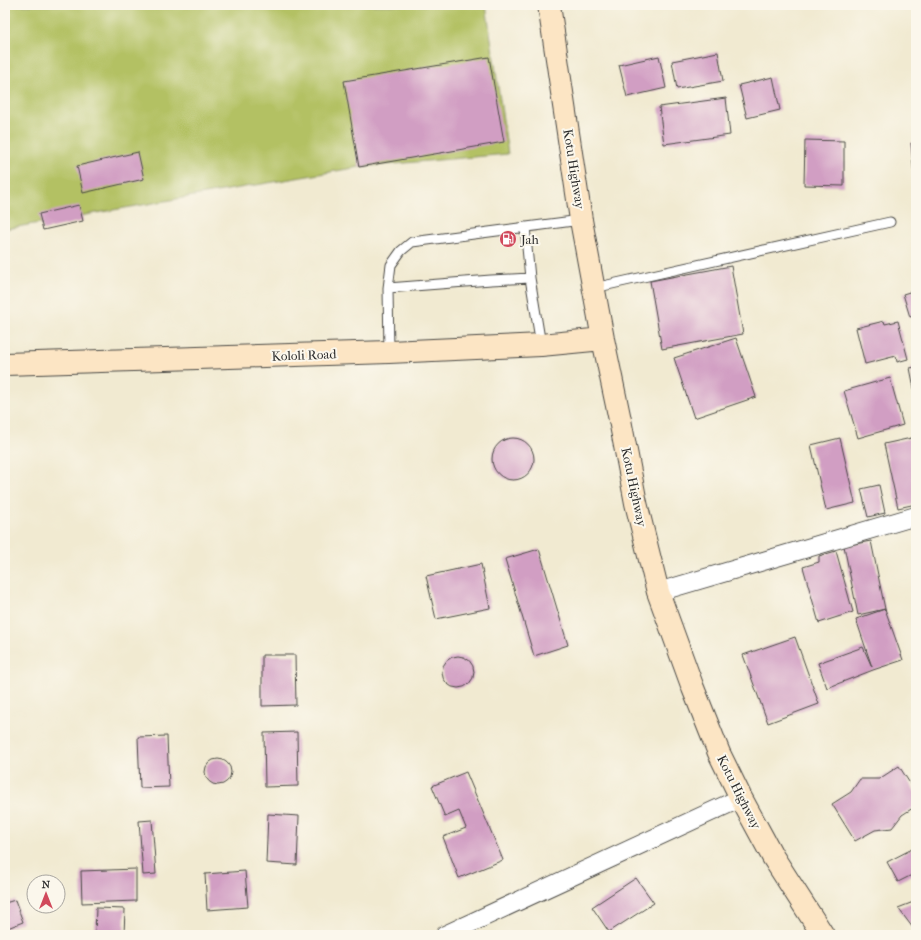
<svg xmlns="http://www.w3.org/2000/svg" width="921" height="940" font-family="'IM FELL French Canon',serif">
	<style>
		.park { fill: #b3c164; stroke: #6f7648 }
		.building { fill: #d19ec3 }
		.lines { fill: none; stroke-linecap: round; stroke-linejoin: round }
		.lane-casing { stroke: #494844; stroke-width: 11 }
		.street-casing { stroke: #494844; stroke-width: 20 }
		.secondary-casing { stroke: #494844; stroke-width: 24 }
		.lane { stroke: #fff; stroke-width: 9 }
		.street { stroke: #fff; stroke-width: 18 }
		.secondary { stroke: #fce5c4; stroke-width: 22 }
		.labels { text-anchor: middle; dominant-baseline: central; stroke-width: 4; stroke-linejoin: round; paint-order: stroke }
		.street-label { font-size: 13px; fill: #2b2b2b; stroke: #fbf7ec }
		.poi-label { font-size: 13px; fill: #2b2b2b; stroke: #fbf7ec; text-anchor: start }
	</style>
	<rect width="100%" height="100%" fill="#fbf7ec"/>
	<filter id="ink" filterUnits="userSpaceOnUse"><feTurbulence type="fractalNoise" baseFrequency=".025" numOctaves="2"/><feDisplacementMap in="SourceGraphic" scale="8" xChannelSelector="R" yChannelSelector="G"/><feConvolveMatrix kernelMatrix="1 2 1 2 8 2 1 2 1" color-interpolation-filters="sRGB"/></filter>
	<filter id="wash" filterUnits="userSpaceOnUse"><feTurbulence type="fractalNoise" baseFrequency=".012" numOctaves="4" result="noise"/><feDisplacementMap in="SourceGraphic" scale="16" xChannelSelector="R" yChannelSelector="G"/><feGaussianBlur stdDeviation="0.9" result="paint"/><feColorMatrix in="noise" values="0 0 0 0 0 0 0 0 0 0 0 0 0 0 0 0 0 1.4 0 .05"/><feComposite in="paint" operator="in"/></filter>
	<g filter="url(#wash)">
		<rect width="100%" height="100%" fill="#f1ead1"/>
		<!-- park -->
		<path class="park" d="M5 5H486L508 154 359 167 5 229Z"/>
		<g id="blocks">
			<!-- building -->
			<path class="building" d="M718 52 723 81 677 89 672 61Z
				M659 56 666 88 627 97 619 65Z
				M489 57 504 142 359 167 344 81Z
				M773 77 780 110 747 118 739 85Z
				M726 98 730 135 664 144 659 107Z
				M805 140 844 141V186L804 185Z
				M911 143H916V187H915Z
				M138 152 144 179 83 193 77 166Z
				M79 205 83 221 43 230 39 214Z
				M731 266 743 334 662 349 650 281Z
				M916 290V315L910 317 903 294Z
				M884 321 885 324 898 321 908 359 897 362 896 356 865 364 856 328Z
				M736 338 756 397 694 418 674 358Z
				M916 367V393H915L910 368Z
				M890 378 903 425 858 438 844 391Z
				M916 437V504L898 508 884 444Z
				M840 438 855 503 826 510 811 445Z
				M492 459a21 21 0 1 1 42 0a21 21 0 1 1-42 0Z
				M879 485 885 513 868 517 861 489Z
				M871 541 885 609 858 615 844 546Z
				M539 549 568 645 534 656 505 559Z
				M836 551 853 612 819 623 803 567 819 562V556Z
				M481 564 490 608 436 619 426 576Z
				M885 609 903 660 873 670 827 688 818 663 863 647 872 667 856 619Z
				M795 637 819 704 768 723 743 655Z
				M262 655H295L296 705 262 706Z
				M442 672a16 16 0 1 1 32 0a16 16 0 1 1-32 0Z
				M297 732 298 786 265 787 264 733Z
				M167 736 169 787 140 788 138 737Z
				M205 772a13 13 0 1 1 26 0a13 13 0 1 1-26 0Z
				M899 766 916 793V806L902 815 892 828 875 830 855 841 832 804 851 792 860 779H879Z
				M466 772 503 860 459 878 443 837 466 828 459 811 445 817 432 786Z
				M268 814 299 816 297 865 266 863Z
				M152 820 156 874 143 875 139 821Z
				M916 847V873L898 882 887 862Z
				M136 869V901L82 903 81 871Z
				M245 871 248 907 207 910 205 874Z
				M636 878 654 903 609 932 592 907Z
				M15 900 23 922 5 929V903Z
				M916 901V932L898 908Z
				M96 908 125 909 124 935H95Z"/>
		</g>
	</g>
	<g filter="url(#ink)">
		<use href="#blocks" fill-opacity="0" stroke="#494844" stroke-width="1"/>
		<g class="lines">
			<!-- lane casing -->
			<g class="lane-casing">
				<path id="lane" d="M525 227 530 278
					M388 288 491 280 530 278 541 345
					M594 288 890 222
					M389 352 388 288 391 265 401 251 412 242 581 220"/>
			</g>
			<!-- street casing -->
			<g class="street-casing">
				<path id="street" d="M658 592 916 516
					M445 935 741 798"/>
			</g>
			<!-- secondary casing -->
			<g class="secondary-casing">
				<path id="secondary" d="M549 5 581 220 603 339 620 420 636 503 658 592 693 688 719 753 741 798 773 857 823 935
					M5 364 389 352 541 345 603 339"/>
			</g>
			<!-- lane -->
			<use href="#lane" class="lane"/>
			<!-- street -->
			<use href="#street" class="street"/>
			<!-- secondary -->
			<use href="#secondary" class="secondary"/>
		</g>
	</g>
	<!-- icons -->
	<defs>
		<g id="fuel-disc" transform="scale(0.9)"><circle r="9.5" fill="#d1495b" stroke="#fbf7ec"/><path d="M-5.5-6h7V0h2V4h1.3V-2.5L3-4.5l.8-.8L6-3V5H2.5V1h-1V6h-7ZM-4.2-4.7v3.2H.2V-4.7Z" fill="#fff"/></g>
	</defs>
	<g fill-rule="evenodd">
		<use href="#fuel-disc" x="508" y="239"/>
	</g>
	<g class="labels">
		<!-- street labels -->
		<g class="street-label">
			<text transform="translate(574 169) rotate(81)">Kotu Highway</text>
			<text transform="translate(304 355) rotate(-2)">Kololi Road</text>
			<text transform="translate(634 487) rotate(78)">Kotu Highway</text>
			<text transform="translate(739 792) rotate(63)">Kotu Highway</text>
		</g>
		<!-- poi labels -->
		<g class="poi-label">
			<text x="521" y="239">Jah</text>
		</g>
	</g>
	<!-- margin -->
	<rect width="921" height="940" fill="none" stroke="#fbf7ec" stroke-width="20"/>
	<!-- north arrow -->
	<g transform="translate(46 894)"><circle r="19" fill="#fbf7ec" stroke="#a8a59f"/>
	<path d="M0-3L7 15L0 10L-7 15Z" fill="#d1495b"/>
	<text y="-6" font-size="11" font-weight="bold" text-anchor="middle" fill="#2b2b2b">N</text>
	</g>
</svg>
